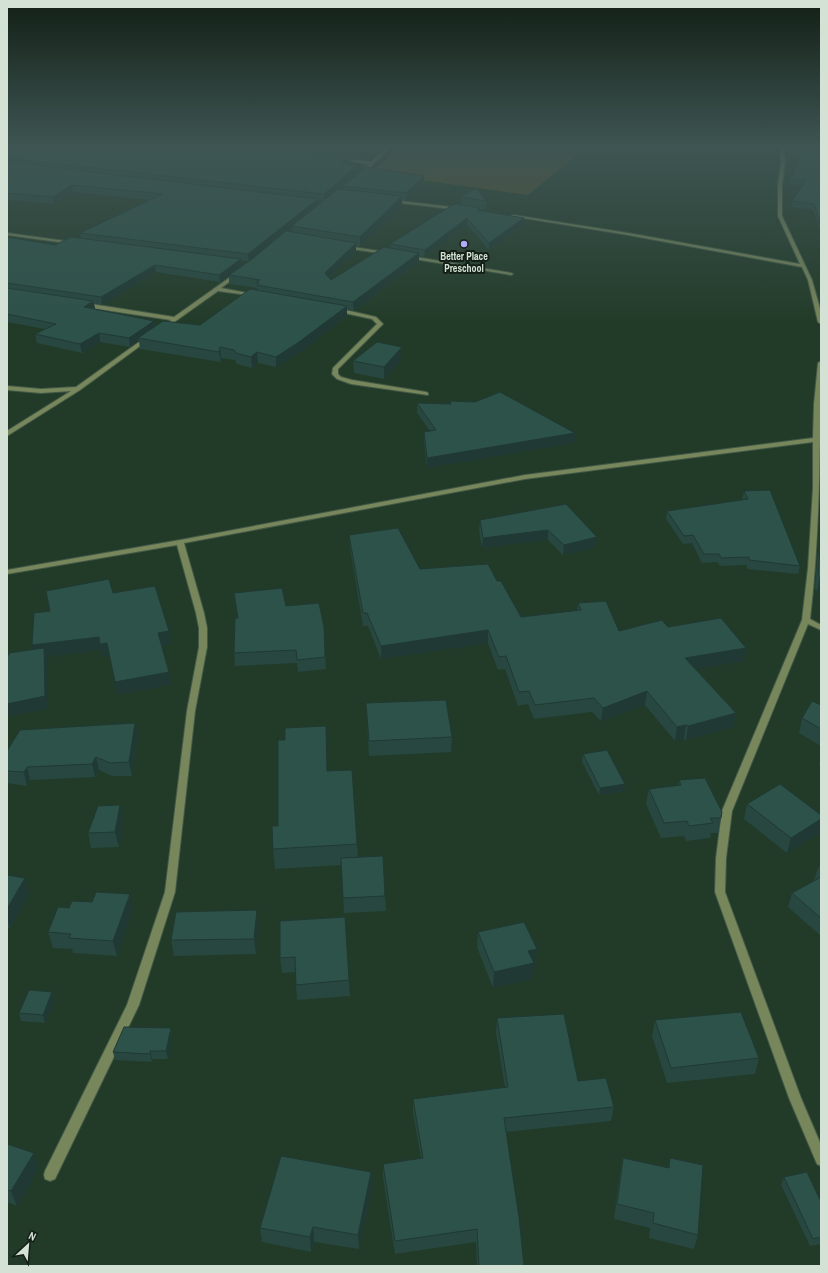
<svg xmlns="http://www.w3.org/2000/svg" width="828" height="1273" font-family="'Archivo Narrow',sans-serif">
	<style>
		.green { fill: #5a5029 }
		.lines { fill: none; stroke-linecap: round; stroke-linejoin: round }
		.minor-casing { stroke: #425947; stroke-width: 2 }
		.minor { fill: #78865c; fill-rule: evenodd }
		.wall { fill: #274740; fill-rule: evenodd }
		.shaded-wall { fill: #203934 }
		.building { fill: #2d524a; stroke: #203934 }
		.poi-dot { fill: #b3acf9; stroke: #141f16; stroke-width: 1.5 }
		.labels { text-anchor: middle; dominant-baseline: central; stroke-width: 4; stroke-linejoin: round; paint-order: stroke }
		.far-poi-label { font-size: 10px; font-weight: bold; fill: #d3e2d5; stroke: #141f16 }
	</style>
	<rect width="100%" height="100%" fill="#223b28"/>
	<!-- green -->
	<path class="green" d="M400 146H588L528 195 370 173Z"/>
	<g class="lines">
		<!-- minor casing -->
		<g class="minor-casing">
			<path id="minor" d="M387 146H392L363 174 360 173 369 164 338 159 340 158 372 162Z
				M780 146H784L785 162 782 185V216L812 280 821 312V324L818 322 808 280 802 267 628 235 511 216 513 215 628 233 800 264 778 216V185L781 162Z
				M392 200 460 208 462 209 460 210 391 202Z
				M7 233 73 242 75 243 73 244 7 235Z
				M346 246 386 252 388 253 386 254 344 248V247Z
				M410 256 511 273 513 274 511 275 408 258V256Z
				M236 273 240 274 221 288 253 294 255 295V296L218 291 163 330 160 328 161 327 171 320 85 307 82 305 85 303 174 317Z
				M337 308 376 317 383 324 338 369V374L341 377 352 380 426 392 428 393V395L351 384 337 379 332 374 333 368 377 324 372 319 335 311V309Z
				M146 337 151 338 80 390 7 436V431L71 391 41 393 7 390V386L41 389 76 387Z
				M821 361 820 437H821V441H820C819 501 817 560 810 619L821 625V630L808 624 732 811 726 858 725 892 801 1098 821 1145V1166L817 1164 789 1098 715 892 716 858 722 811 802 620 808 568 813 488V442L525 479 184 543 204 613 207 628V647L195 711 175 892 139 1005 55 1179 50 1181 45 1179 44 1175 45 1171 127 1005 165 892 187 711 199 647V628L196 613 177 545 7 574V570L180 540 525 475 813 438 814 404 818 363Z"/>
		</g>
		<!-- minor -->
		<use href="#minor" class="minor"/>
	</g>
	<!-- wall -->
	<path class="wall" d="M7 146H380L358 159 351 158V163L349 164 357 165 358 172 339 189H343V186L424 176V182L406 200H402V205L360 246H356V251L329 278 331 280 390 248V244L461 205V197L486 201V210L480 209V211L524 218 523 225 489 250 467 225 424 257 419 256V261L354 311 347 310V316L299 353 276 367 258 363 252 368 237 364 235 360 221 358V362L140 349 139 341 130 347 100 342 82 353 37 343 35 334 45 329 7 322V237L55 245 81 239 80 233 151 200 73 192 54 204 7 200ZM318 201H323L318 205ZM292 227V232L286 231ZM241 261H248L242 266ZM156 272 220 282 229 276V284L257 288V290L200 325 155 326 154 321 95 309 94 303 102 305Z
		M786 146H821V233L813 210 791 207 792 201 802 186 789 185 790 179 799 164Z
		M402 347V359L384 379 354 373 353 361Z
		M417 403 575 433 574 443 427 468 424 442V432L430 431 417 413Z
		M744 491 800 566 798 574 747 569V565L720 566 717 562 702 563 692 543 683 544 666 519 667 511 743 500 742 499Z
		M566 504 596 547 563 555 548 540 482 548 479 531 480 520Z
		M349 535 420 569 497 581 521 617 577 611 578 603 619 631 668 627 746 648 743 661 696 669 736 713 733 727 686 740 684 739 675 741 645 705 601 721 592 712 534 719 528 704 518 706 505 669 498 670 488 643 381 659 368 626H363L350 548Z
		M820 547 821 590 817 591 815 589 817 560Z
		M234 593 324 627 326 669 298 672 297 663 235 666 234 653 238 618Z
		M366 703 452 737 451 752 369 756Z
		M821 705V746L799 733 802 718Z
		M135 723 138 736 132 776H112L99 770 95 777 30 780 27 786 7 783V751Z
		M326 726 328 771 357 844 358 857 385 896 386 911 344 913 342 865 275 869 273 849 278 826 285 740Z
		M583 754 624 791 599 795 582 762Z
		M821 758V766L819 765Z
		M679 780 721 818 718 833H711L710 838 686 841 684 836 661 838 646 804 649 789 678 786Z
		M747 804 821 815V828L820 833 787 853 744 819Z
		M120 805 123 820 119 847 91 848 88 833Z
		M821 865V936L788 907 792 893 814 881V880L818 867Z
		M7 875 25 878 29 893 10 928 7 927Z
		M69 908 133 909 117 956 73 953 72 949 53 948 48 932Z
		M280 921 349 980 350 996 297 1000 296 985V972L282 973 280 958Z
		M259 925 256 954 174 956 171 940Z
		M478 932 537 949 535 965H534L532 979 493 988 477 947Z
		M52 992 55 1000 45 1023 21 1021 19 1013Z
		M497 1018 578 1081 614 1107 611 1121 506 1132 524 1266H477L476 1242 395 1254 383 1178V1164L421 1158 413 1113V1099L505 1087 496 1033Z
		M655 1020 759 1058 755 1074 667 1083 652 1036Z
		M171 1028 172 1036 168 1059H152V1062L115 1060 113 1052Z
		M7 1144 39 1168 17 1206 7 1202Z
		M623 1158 668 1168 670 1158 698 1235 694 1249 649 1238 650 1228 614 1219 620 1173Z
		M371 1172 372 1187 359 1249 314 1242 311 1252 262 1242 260 1228Z
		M784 1177 821 1202V1244L810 1246 781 1185Z"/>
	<!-- shaded-wall -->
	<path class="shaded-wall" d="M369 146H380L358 159V152Z
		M351 157V163L340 170V163Z
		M357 165 358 172 325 201 324 194Z
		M424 176V182L406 200V193Z
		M71 185 73 192 54 204 53 197Z
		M402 196V205L360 246V237Z
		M318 199V206L292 226V227L249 261 248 254Z
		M467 218V225L424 257 425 250Z
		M524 218 523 225 489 250V243Z
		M356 243V251L326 281 325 273Z
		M419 253V261L354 311 353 302Z
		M241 259 242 267 229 275V276L220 282 219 275Z
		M155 265 156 272 102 305 101 297Z
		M93 301 95 309 84 307Z
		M347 306V316L299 353 276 367V357Z
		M154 321 155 329 138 338 139 341 130 347 129 338Z
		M99 333 100 342 82 353 80 344Z
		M220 347 221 358V362L219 352Z
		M402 347V359L384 379V367Z
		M257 352 258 363 252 368 251 357Z
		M575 433 574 443 427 468V458Z
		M548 530V540L482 548 483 538Z
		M597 537 596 547 563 555 564 545Z
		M820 577H821V590L817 591Z
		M488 630V643L381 659V646Z
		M169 631 171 644 161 646 158 633Z
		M99 637 107 643 109 656 102 657 101 650 46 657 47 660 48 709 7 717V704L35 658 32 645Z
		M746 648 743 661 683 672 685 658Z
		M169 672 171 685 117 695 115 682Z
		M647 691 645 705 601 721 603 708Z
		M736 713 733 727 686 740 688 726Z
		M135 723 138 736 132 776 129 762Z
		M686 725 684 739 675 741 677 727Z
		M326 726 327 746 329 791 327 771Z
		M96 757 99 770 95 777 92 764Z
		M27 767 30 780 27 786 24 772Z
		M625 784 624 791 599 795 600 788Z
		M120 805 123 820 119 847 115 832Z
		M821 819V828L820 833 787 853 791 838Z
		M25 878 29 893 10 928 7 917V909Z
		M130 894 133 909 117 956 113 941Z
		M257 910 259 925 256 954 254 939Z
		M537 949 535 965H534L532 979 493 988 494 972 528 951Z
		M52 992 55 1000 45 1023 43 1015Z
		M171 1028 172 1036 168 1059 166 1051Z
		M150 1051 152 1059V1062L150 1054Z
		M34 1153 39 1168 17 1206 11 1191Z
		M371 1172 372 1187 359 1249 358 1235Z
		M313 1227 314 1242 311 1252 310 1237Z"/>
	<!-- building -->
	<path class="building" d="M7 146H270L351 157 340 163 357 165 324 194 7 158Z
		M309 146H369L358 152Z
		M791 146H821V224L814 204 792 201 806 180 790 179 801 160Z
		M7 162 318 199 248 254 80 233 163 194 71 185 53 197 7 193Z
		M366 167 424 176 406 193 343 186Z
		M476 188 486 201 461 197Z
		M338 189 402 196 360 237 292 226Z
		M454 204 480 208 477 210 524 218 489 243 467 218 425 250 390 244Z
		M286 231 356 243 325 273 331 280 384 247 419 253 353 302 257 285 259 283 256 282 260 280 229 275 252 259Z
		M7 237 55 245 71 237 241 259 219 275 155 265 101 297 7 283Z
		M7 288 93 301 84 307 154 321 129 338 99 333 80 344 35 334 56 324 7 314Z
		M250 289 347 306 299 342 276 357 257 352 251 357 236 353 234 350 220 347 219 352 138 338 163 321 200 325Z
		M377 342 402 347 384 367 353 361Z
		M500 392 575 433 427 458 424 432 436 430 417 403 451 404 450 401 475 402Z
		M770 490 800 566 749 560V557L721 558 719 554H704L693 535 684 536 667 511 748 499 744 491Z
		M566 504 597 537 564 545 548 530 483 538 480 520Z
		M398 528 420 569 488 564 497 581H501L521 617 581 610 578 603 606 601 619 631 662 620 668 627 721 618 746 648 685 658 736 713 688 726 686 725 677 727 647 691 603 708 594 698 535 705 529 691 519 692 506 656 499 657 488 630 381 646 367 613H363L349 535Z
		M820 547H821V577H820L818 575Z
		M109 579 113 593 155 586 169 631 158 633 169 672 115 682 107 643 100 644 99 637 32 645 34 613 50 611 46 591Z
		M282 588 286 606 319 603 324 627 325 657 297 660 296 650 234 653 235 618H238L234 593Z
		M44 648 45 696 7 704V655H9V653Z
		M446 700 452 737 369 741 366 703Z
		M812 701 821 705V729L802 718Z
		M135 723 129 762 110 763 96 757 92 764 27 767 24 772 7 771V751L20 730Z
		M326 726 327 771 352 770 357 844 273 849 272 826H278V740H285V728Z
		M607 750 625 784 600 788 583 754Z
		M705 778 722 812 721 818H710L713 823 689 826 687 821 664 823 649 789 681 785 679 780Z
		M780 784 821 815V819L791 838 747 804Z
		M120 805 115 832 88 833 98 806Z
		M383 856 385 896 343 898 341 858Z
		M821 865V869L818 867Z
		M7 875 25 878 7 909Z
		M821 877V918L792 893Z
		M96 892 130 894 113 941 69 938 71 934 48 932 58 907 69 908 72 901 92 902Z
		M257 910 254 939 171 940 176 912Z
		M345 917 349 980 296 985 295 957 280 958V921Z
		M524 922 537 949 528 951 534 963 494 972 478 932Z
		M29 990 52 992 43 1015 19 1013Z
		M741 1012 759 1058 671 1068 655 1020Z
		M564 1014 578 1081 606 1078 614 1107 504 1118 519 1217 524 1266H479L477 1229 395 1241 383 1164 423 1158 413 1099 508 1087 497 1018Z
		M124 1027 171 1028 166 1051H150V1054L113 1052Z
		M7 1144 34 1153 11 1191 7 1190Z
		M281 1156 371 1172 358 1235 313 1227 310 1237 260 1228Z
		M623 1158 669 1168 670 1158 703 1165 698 1235 653 1223 654 1213 617 1204Z
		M807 1172 821 1202V1237L813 1239 784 1177Z"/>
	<!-- sky -->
	<linearGradient id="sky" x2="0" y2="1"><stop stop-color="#132016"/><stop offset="0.45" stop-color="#3e5553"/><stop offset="1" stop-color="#3e5553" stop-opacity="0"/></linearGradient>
	<rect width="828" height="325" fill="url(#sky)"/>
	<!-- markers -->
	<circle class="poi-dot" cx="464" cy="244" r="4"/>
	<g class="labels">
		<!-- far-poi labels -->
		<g class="far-poi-label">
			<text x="464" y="256">Better Place<tspan x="464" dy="12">Preschool</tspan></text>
		</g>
	</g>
	<!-- border -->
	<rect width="828" height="1273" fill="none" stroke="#d3e2d5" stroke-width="16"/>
	<!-- north arrow -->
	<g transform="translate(28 1245) rotate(26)" stroke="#141f16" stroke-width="3" paint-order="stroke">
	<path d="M0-3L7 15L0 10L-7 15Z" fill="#d3e2d5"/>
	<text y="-6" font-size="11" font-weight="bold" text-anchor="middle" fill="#d3e2d5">N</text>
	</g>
</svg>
